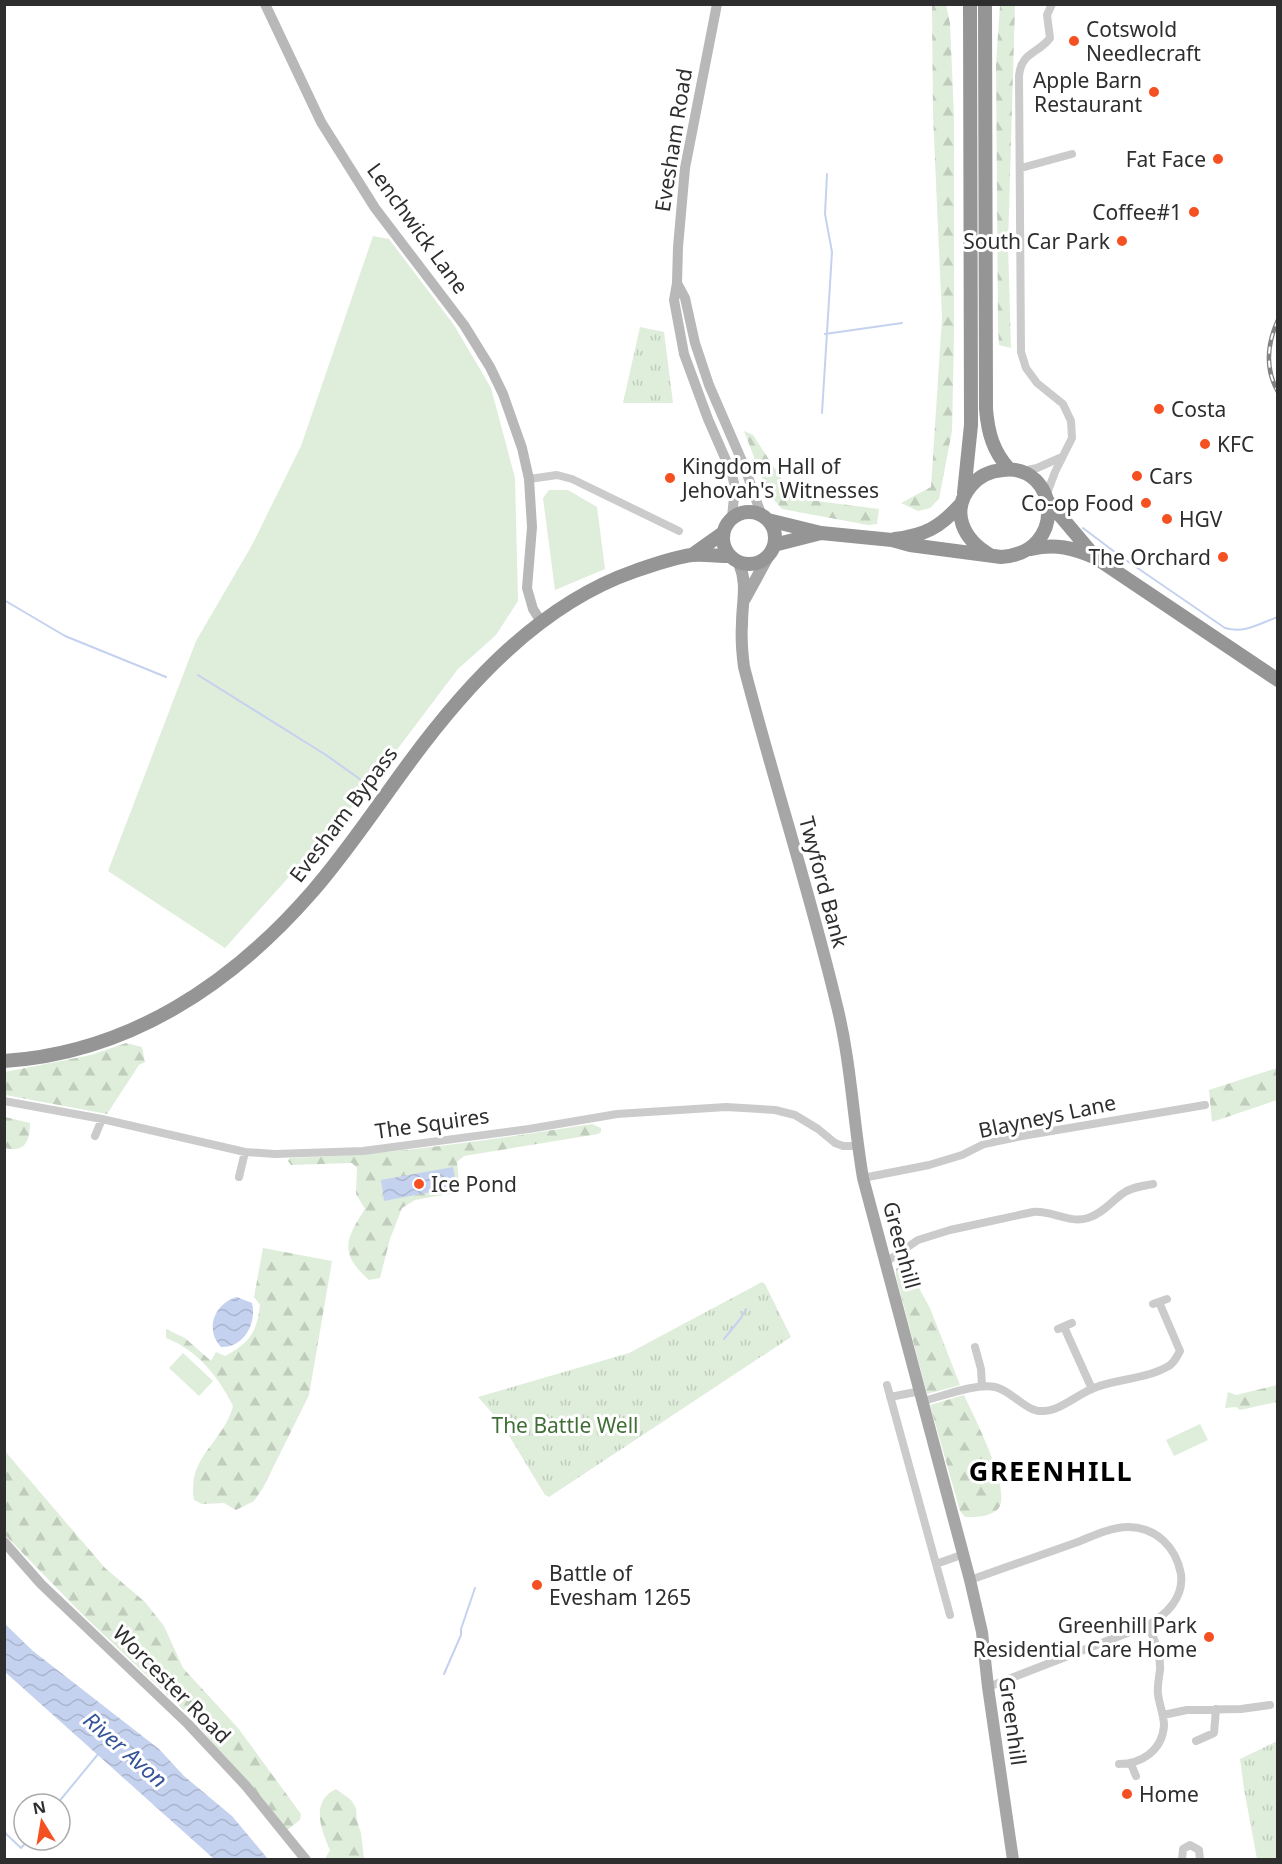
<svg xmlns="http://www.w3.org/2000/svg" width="1282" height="1864" font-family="'Noto Sans',sans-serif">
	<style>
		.grass { fill: #dfeddb }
		.forest { fill: url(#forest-firs) }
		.park { fill: url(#park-tufts) }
		.water { fill: url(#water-waves) }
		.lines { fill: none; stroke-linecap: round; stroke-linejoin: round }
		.stream { stroke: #c5d2ef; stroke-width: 2 }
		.street { stroke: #cbcbcb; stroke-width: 8 }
		.secondary { stroke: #b8b8b8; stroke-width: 10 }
		.primary { stroke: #a6a6a6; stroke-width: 12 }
		.highway { stroke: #959595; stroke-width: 14 }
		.rail-casing { stroke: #838383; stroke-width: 4.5 }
		.rail { stroke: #fff; stroke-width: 2; stroke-dasharray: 7; stroke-linecap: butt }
		.poi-dot { fill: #f55021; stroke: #fff; stroke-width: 2 }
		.labels { text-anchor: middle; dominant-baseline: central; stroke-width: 6; stroke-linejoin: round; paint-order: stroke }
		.poi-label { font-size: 21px; fill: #2e2e2e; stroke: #fff; text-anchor: start }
		.street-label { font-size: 21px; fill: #2e2e2e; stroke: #fff }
		.park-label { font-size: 21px; fill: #416e37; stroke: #fff }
		.water-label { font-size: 22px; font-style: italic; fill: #355498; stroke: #fff }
		.district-label { font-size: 27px; font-weight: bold; letter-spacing: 1.5px; fill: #000; stroke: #fff }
	</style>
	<defs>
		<pattern id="forest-firs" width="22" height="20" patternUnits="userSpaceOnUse" patternTransform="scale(1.5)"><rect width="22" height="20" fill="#dfeddb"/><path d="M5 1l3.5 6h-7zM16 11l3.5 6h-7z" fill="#c0ccbc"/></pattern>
		<pattern id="park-tufts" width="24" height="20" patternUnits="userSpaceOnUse" patternTransform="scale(1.5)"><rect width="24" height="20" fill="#dfeddb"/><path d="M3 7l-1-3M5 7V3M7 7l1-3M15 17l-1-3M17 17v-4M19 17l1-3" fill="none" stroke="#c0ccbc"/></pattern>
		<pattern id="water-waves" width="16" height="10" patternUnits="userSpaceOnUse" patternTransform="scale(1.5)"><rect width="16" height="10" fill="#c5d2ef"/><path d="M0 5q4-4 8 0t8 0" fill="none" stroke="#aab5cd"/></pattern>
	</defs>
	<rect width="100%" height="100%" fill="#fff"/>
	<!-- grass -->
	<path class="grass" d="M373 236 389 239 454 325 491 388 515 478 518 601 496 635 458 669 362 796 225 948 108 871 196 641 252 545 301 446Z
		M549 490H568L597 507 605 569 555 590 543 498Z
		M183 1353 213 1381 199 1396 169 1368Z
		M1200 1424 1208 1440 1174 1456 1166 1440Z"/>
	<!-- forest -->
	<path class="forest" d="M932 5H946L950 23 954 118V336L952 431 939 499 930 508 918 511 901 503 931 487 942 318 933 114Z
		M1000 5H1015L1008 245 1011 348 999 345 998 328 996 64Z
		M744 431 753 435 794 498 879 509 877 524 868 525 782 509 768 493Z
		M126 1043 142 1047 145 1062 139 1065 107 1114 5 1095V1072L91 1055Z
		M1277 1068V1100L1212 1122 1209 1090Z
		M5 1117 30 1123C30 1141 25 1153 5 1148Z
		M592 1124 601 1128V1132L598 1134 464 1156 457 1162 460 1192 415 1200 402 1208 390 1239 380 1278 369 1280C339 1253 345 1240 365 1209L356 1194 357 1168 352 1163 291 1165 288 1161 290 1158C392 1155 491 1140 592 1124Z
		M263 1248 332 1261 309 1395 263 1488 254 1501 236 1510 224 1503 202 1504 194 1500C187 1455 223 1444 233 1406 219 1377 196 1349 166 1338V1329L185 1338 211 1361 216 1352 225 1356C249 1343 257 1333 260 1305L254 1297Z
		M901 1264 906 1265 930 1308 960 1385 927 1394 896 1276V1269Z
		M1277 1385V1402L1240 1410 1236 1407 1225 1408 1228 1392 1236 1395Z
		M964 1395C973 1415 1015 1495 997 1510 989 1517 975 1517 965 1517L960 1511 930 1405Z
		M4 1450 105 1568 145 1602 164 1626 183 1668 238 1728 301 1814 300 1820 286 1831 193 1719 85 1617 5 1535Z
		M336 1789 351 1800 356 1808 357 1821 361 1833 364 1859H325L330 1850C321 1830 310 1801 336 1789Z"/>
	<!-- park -->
	<path class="park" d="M640 327 664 332 673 403H623Z
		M762 1282 765 1284 791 1337 549 1497 545 1495 502 1424 478 1397 629 1353Z
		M1277 1741V1859H1257L1244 1789 1240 1759Z"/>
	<!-- water -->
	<path class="water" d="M453 1167 457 1187 384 1201 381 1180Z
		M237 1297 252 1303C257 1323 244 1348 221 1347 204 1329 215 1303 237 1297Z
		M4 1623 33 1651 159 1749 184 1776 232 1816 268 1859H214L5 1672Z"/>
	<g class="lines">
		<!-- stream -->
		<path class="stream" d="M825 334 902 323
			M822 413 832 252 825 214 827 174
			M1083 528 1120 556 1225 628C1245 634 1260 623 1278 617
			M4 600 65 636 166 677
			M198 675 326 755 371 787
			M724 1339 741 1318 746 1309
			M444 1674 461 1635V1629L475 1588
			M57 1804 99 1753
			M4 1832 21 1848 28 1840"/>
		<!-- street -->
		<path class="street" d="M1021 168 1072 154
			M1023 471 1037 468 1062 457
			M529 479 557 475 572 479 679 531
			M1046 496 1055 472 1072 438 1071 421 1063 404 1037 383 1026 368 1021 352 1019 76C1021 52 1038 54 1050 38L1047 15 1052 4
			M4 1101 102 1119 245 1152 275 1154 363 1151 529 1129 617 1114 726 1107 775 1110 795 1115 818 1129 835 1143 843 1146H858
			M95 1136 102 1119
			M239 1177 245 1152
			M863 1178 929 1165 962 1155 984 1144 1022 1136 1205 1105
			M886 1262 918 1240 950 1230 1033 1212C1052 1210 1069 1224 1088 1218 1103 1213 1111 1202 1122 1194 1131 1187 1143 1186 1153 1184
			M1153 1304 1167 1299
			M1064 1327 1092 1389
			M1058 1329 1072 1323
			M975 1347 981 1369 982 1386
			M887 1385 950 1615
			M890 1397 921 1391
			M923 1401C944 1396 975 1383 995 1387 1013 1391 1026 1413 1044 1411 1061 1410 1078 1394 1094 1388 1116 1379 1145 1379 1165 1368 1173 1365 1176 1358 1180 1351L1159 1302
			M936 1564 964 1554
			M970 1580C1005 1568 1040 1555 1075 1543 1091 1537 1110 1527 1128 1527 1156 1527 1176 1547 1181 1574 1184 1598 1166 1615 1148 1625L988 1687
			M1163 1715 1187 1710 1241 1709 1270 1705
			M1196 1741 1214 1733 1216 1709
			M1119 1764C1141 1764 1162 1751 1164 1726 1164 1715 1159 1704 1158 1694 1157 1686 1159 1678 1160 1670 1161 1654 1154 1639 1148 1625
			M1131 1764 1136 1776
			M1182 1860 1183 1849 1190 1845 1199 1850 1200 1860"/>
		<!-- secondary -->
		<path class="secondary" d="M265 4 321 122 375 208 464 325 490 367 503 394 522 448 529 479 532 527 527 588 533 609 542 623
			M717 4 685 168 678 247 677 283 674 300 684 354 708 419 732 474 735 488 732 517
			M677 283 685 298 695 343 709 385 745 468 761 514
			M4 1542 41 1584 188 1724 246 1786 306 1860"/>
		<!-- primary -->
		<path class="primary" d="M739 563C748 585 742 601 742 624 741 638 742 652 744 667 773 779 809 889 836 1002 851 1060 853 1120 863 1178L970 1580 982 1632 988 1687 1013 1860
			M745 599 769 555"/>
		<!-- highway -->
		<path class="highway" d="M985 4 986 409C988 433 993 451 1009 469
			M964 493 971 425 970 4
			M1047 500 1096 558
			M723 538a26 26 0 1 1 52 0a26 26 0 1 1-52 0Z
			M768 520 821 533 892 540 910 545 1001 557C1069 553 1058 463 1003 470 990 471 979 476 971 486 949 512 964 540 990 555
			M895 539C925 535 939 528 960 505
			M774 545 821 533
			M1031 549C1055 543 1074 548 1096 558L1278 680
			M692 555 723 533
			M4 1061C129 1053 232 984 312 892 347 852 377 806 409 763 467 684 540 604 635 571 653 565 674 557 692 555 704 554 718 556 729 556"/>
		<!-- rail casing -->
		<g class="rail-casing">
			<path id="rail" d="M1278 320C1267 344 1265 369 1278 392"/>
		</g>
		<!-- rail -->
		<use href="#rail" class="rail"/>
	</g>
	<!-- markers -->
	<g class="poi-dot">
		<circle cx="1074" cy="41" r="6"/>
		<circle cx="1154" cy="92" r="6"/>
		<circle cx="1218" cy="159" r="6"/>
		<circle cx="1194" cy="212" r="6"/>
		<circle cx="1122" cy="241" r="6"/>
		<circle cx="1159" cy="409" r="6"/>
		<circle cx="1205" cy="444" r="6"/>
		<circle cx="1137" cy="476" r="6"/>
		<circle cx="670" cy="478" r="6"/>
		<circle cx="1146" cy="503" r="6"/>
		<circle cx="1167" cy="519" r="6"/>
		<circle cx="1223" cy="557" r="6"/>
		<circle cx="419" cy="1184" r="6"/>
		<circle cx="537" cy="1585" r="6"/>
		<circle cx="1209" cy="1637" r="6"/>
		<circle cx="1127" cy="1794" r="6"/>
	</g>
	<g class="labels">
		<!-- poi labels -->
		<g class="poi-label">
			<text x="1086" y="29">Cotswold<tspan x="1086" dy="24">Needlecraft</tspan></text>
			<text x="1142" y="80" text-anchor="end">Apple Barn<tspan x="1142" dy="24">Restaurant</tspan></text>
			<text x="1206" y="159" text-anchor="end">Fat Face</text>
			<text x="1182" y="212" text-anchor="end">Coffee#1</text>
			<text x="1110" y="241" text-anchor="end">South Car Park</text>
			<text x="1171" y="409">Costa</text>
			<text x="1217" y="444">KFC</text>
			<text x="682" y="466">Kingdom Hall of<tspan x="682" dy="24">Jehovah's Witnesses</tspan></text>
			<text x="1149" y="476">Cars</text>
			<text x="1134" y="503" text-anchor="end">Co-op Food</text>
			<text x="1179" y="519">HGV</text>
			<text x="1211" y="557" text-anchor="end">The Orchard</text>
			<text x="431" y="1184">Ice Pond</text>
			<text x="549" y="1573">Battle of<tspan x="549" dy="24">Evesham 1265</tspan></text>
			<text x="1197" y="1625" text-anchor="end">Greenhill Park<tspan x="1197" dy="24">Residential Care Home</tspan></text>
			<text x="1139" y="1794">Home</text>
		</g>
		<!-- street labels -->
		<g class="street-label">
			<text transform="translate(673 140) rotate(-81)">Evesham Road</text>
			<text transform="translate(418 228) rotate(54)">Lenchwick Lane</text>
			<text transform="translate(343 814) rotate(-53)">Evesham Bypass</text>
			<text transform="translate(824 882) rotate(75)">Twyford Bank</text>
			<text transform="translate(1047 1116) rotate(-12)">Blayneys Lane</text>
			<text transform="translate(432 1123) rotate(-8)">The Squires</text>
			<text transform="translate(902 1245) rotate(75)">Greenhill</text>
			<text transform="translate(172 1684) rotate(45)">Worcester Road</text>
			<text transform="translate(1013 1721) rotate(82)">Greenhill</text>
		</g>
		<!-- park labels -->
		<g class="park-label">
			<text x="565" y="1425">The Battle Well</text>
		</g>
		<!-- water labels -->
		<g class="water-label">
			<text transform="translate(126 1749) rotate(41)">River Avon</text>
		</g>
		<!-- district labels -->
		<g class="district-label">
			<text x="1051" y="1470">GREENHILL</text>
		</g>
	</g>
	<!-- border -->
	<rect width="1282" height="1864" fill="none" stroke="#2e2e2e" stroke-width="12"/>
	<!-- north arrow -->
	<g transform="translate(42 1822) rotate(349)"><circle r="28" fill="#ffffff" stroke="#ababab" stroke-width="1.5"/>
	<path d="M0-4.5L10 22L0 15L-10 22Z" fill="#f55021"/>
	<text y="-9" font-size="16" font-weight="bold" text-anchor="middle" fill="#2e2e2e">N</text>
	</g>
</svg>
